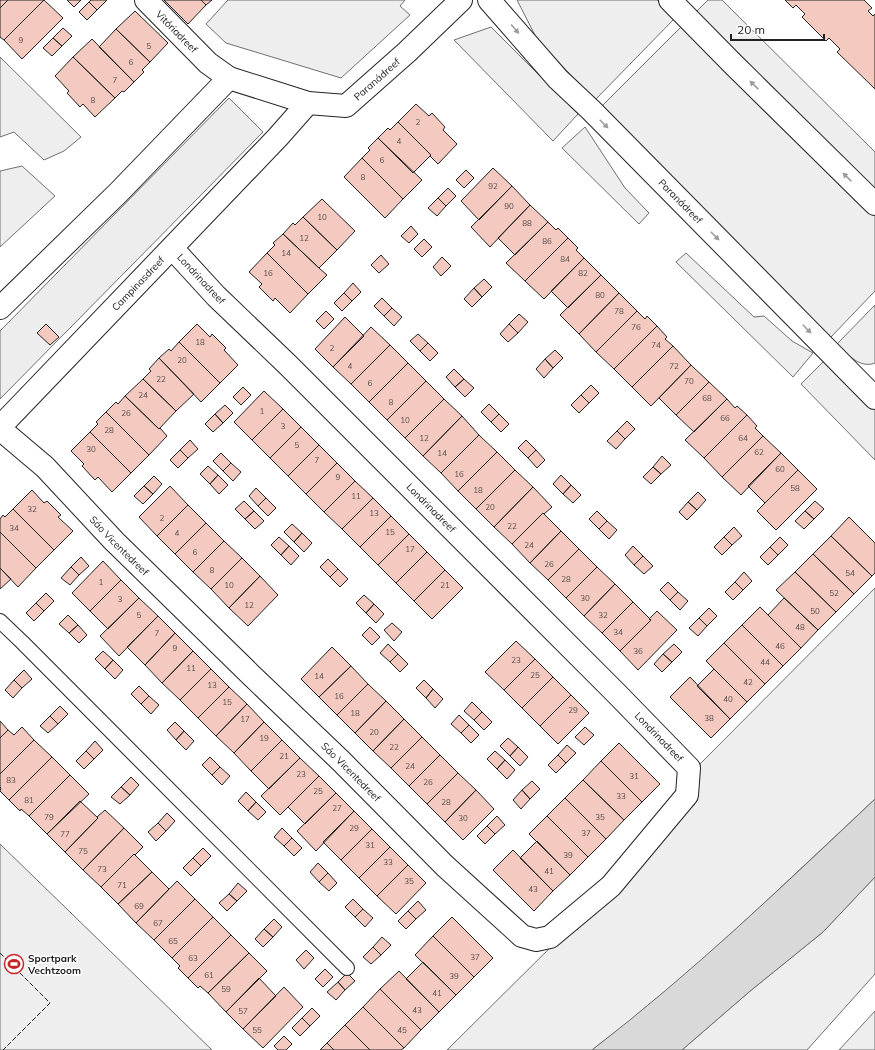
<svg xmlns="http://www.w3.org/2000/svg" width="875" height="1050" font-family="Mulish,sans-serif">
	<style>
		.green { fill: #eee; stroke: #6f6f6f }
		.parking { fill: #ededed; stroke: #6f6f6f }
		.water { fill: #d9d9d9; stroke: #6f6f6f }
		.building { fill: #f3c9c0; stroke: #222 }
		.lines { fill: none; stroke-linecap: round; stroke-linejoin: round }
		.service-casing { stroke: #222; stroke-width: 16 }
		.minor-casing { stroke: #222; stroke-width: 24 }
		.service { stroke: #fff; stroke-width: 14 }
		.minor { stroke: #fff; stroke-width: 22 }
		.fence { stroke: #222; stroke-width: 1; stroke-dasharray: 5 2; stroke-linecap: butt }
		.oneway { fill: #9c9c9c }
		.labels { text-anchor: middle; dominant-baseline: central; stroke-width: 3; stroke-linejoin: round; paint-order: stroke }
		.number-label { font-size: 8px; fill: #564c4a }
		.street-label { font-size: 10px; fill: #222; stroke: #fff }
		.poi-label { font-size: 10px; font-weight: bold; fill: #222; stroke: #fff; text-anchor: start }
	</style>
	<rect width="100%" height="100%" fill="#fff"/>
	<!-- green -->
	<path class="green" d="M228 0H405L400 6 410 15 341 78 226 43 206 24Z
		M517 0H657L675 18 595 100 538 41Z
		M708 0H722L875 152V189L696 12Z
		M683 25 875 216V291L830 338 601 107Z
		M491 27 578 114 553 141 454 40Z
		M0 57 81 137 64 151 44 160 14 132 0 137Z
		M585 127 625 188 649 213 639 224 562 148Z
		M22 166 55 196 0 247V171Z
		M686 253 754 317 764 316 792 341 813 353 793 377 676 262Z
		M875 305V363C859 369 848 354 837 344Z
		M825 360 875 407V460L801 384Z
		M875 588V799L761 906 699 963 627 1023 592 1050H447L694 805 700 764Z
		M0 844 212 1050H0Z
		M875 877V974L807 1050H682L749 992 823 932Z
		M875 1011V1050H839Z"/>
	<!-- parking -->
	<path class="parking" d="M229 98 263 132 0 399V331Z"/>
	<!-- water -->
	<path class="water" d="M875 799V877L823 932 749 992 682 1050H592C692 973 783 886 875 799Z"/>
	<!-- building -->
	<path class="building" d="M0 0H8L0 8Z
		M8 0H44L4 40 0 37V8Z
		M44 0 63 18 22 59 4 40Z
		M67 0H81L74 7Z
		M91 0H107L97 10 89 2Z
		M164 0H201L206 5 188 24Z
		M201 0H212L206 5Z
		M785 0H864L872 8 868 11 873 16 875 14V89L837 52 840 49 829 38 826 41 802 17 805 14 796 5 793 8Z
		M89 2 97 10 87 20 79 12Z
		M135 11 168 43 150 62 116 29Z
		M63 28 72 36 62 46 53 38Z
		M116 29 150 62 142 70 144 72 134 82 99 47Z
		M53 38 62 46 52 56 43 48Z
		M92 39 134 82 124 92 122 91 115 98 73 57Z
		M73 57 115 98 95 117 83 104 80 107 67 93 69 91 55 76Z
		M416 104 429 116 432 113 445 127 443 130 457 144 438 164 430 156 431 155 398 122Z
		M398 122 431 155 413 173 378 138 388 128 390 130Z
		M378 138 422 180 403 199 362 158 370 150 368 148Z
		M362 158 403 199 385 218 344 177Z
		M493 168 512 186 479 220 461 201Z
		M466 170 474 178 464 188 456 180Z
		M512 186 530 205 490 247 471 227Z
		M448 188 456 196 446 206 438 198Z
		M438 198 446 206 437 216 428 208Z
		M322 199 355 231 337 250 303 217Z
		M530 205 548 222 515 255 498 238Z
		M303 217 337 250 319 268 283 234 293 223 295 225Z
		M548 222 556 230 558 228 568 238 525 281 506 263Z
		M411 226 418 234 409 243 401 236Z
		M283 234 319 268 327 275 308 294 267 253 275 245 273 243Z
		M568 238 578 248 576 250 584 258 544 299 525 281Z
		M424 239 432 247 422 257 414 249Z
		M267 253 308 294 290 313 275 298 273 301 259 287 262 284 249 272Z
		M381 255 389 264 379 273 371 265Z
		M442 257 451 266 441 276 433 267Z
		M584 258 601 275 568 308 551 291Z
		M601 275 619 293 579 334 560 315Z
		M484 279 492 287 482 297 474 288Z
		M353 283 361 292 352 301 344 293Z
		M474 288 482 297 472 307 464 299Z
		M344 293 352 301 342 311 334 303Z
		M619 293 637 311 596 352 579 334Z
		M382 298 392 308 384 316 374 306Z
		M392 308 402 317 394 326 384 316Z
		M326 311 334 319 324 329 316 321Z
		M637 311 645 319 647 316 657 326 614 369 596 352Z
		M519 314 528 322 518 333 509 324Z
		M345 317 364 336 333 367 315 349Z
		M46 324 59 337 50 345 37 333Z
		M197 324 210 337 212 334 226 348 224 350 238 365 220 383 179 342Z
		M509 324 518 333 508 342 500 334Z
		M657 326 667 337 665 339 673 346 632 387 614 369Z
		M371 327 390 345 351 384 333 367Z
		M418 334 428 343 420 351 410 341Z
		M179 342 220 383 201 402 159 358 169 349 171 351Z
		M428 343 438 353 430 361 420 351Z
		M390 345 408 363 369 402 351 384Z
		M673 346 691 365 651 406 632 387Z
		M555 350 563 358 553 368 545 359Z
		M159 358 194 394 176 411 143 379 151 371 149 369Z
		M545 359 553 368 544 378 536 369Z
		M408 363 426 381 387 420 369 402Z
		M691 365 709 382 676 415 659 398Z
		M454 369 464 379 455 387 446 377Z
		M143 379 176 411 159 429 125 396Z
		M464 379 474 388 465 397 455 387Z
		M426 381 444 399 405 438 387 420Z
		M709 382 727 399 694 432 676 415Z
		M591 385 599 393 589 403 581 395Z
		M243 387 251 395 241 405 233 397Z
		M264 391 283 409 252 440 234 422Z
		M581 395 589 403 579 413 571 405Z
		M125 396 159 429 160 428 167 436 149 455 106 412 116 402 118 404Z
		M444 399 462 416 423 456 405 438Z
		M727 399 735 408 737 406 747 415 704 458 685 440Z
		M489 404 499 414 491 422 481 412Z
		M225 405 233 413 223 423 215 414Z
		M283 409 301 427 270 458 252 440Z
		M106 412 149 455 131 473 90 432 98 424 96 422Z
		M215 414 223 423 213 432 205 424Z
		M499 414 509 424 501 432 491 422Z
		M747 415 757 426 755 428 763 436 722 477 704 458Z
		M462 416 479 435 441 473 423 456Z
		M627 421 635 429 625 439 617 431Z
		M301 427 319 445 288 476 270 458Z
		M617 431 625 439 616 449 607 441Z
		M90 432 131 473 112 492 98 477 95 480 82 466 84 464 71 451Z
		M479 435 497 452 458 491 441 473Z
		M763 436 781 453 741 495 722 477Z
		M190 440 198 449 188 458 180 450Z
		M526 440 536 450 528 458 518 448Z
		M319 445 337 463 306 494 288 476Z
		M180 450 188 458 178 468 170 460Z
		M536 450 545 460 537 468 528 458Z
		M497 452 515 470 476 509 458 491Z
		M221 453 231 463 223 471 213 461Z
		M781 453 798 470 765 503 748 486Z
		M662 456 671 465 661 474 653 467Z
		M231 463 241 472 233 481 223 471Z
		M337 463 355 481 324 512 306 494Z
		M208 466 218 475 210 484 200 474Z
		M653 467 661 474 651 484 643 477Z
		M515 470 533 487 494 527 476 509Z
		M798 470 817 489 776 530 757 511Z
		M218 475 228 485 219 494 210 484Z
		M561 475 571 485 563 494 553 484Z
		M154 476 162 484 153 494 144 486Z
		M355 481 373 498 342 529 324 512Z
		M571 485 581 495 573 503 563 494Z
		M144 486 153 494 143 504 134 496Z
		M170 486 188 505 157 536 139 517Z
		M533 487 552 507 544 514 543 513 512 544 494 527Z
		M256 488 266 498 258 506 249 496Z
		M32 490 44 503 47 501 61 515 58 517 73 531 54 550 13 509Z
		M698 492 706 500 697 510 688 502Z
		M266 498 276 508 268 516 258 506Z
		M373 498 391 516 360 547 342 529Z
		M244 501 254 511 245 519 235 509Z
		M815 501 824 509 814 519 805 511Z
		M688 502 697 510 687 520 679 512Z
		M188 505 206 523 175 554 157 536Z
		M13 509 54 550 36 568 0 532V519L3 515 5 517Z
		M254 511 264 521 255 529 245 519Z
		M597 511 607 521 599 529 589 519Z
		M805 511 814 519 804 529 795 521Z
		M543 513 561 531 530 563 512 544Z
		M391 516 409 534 378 565 360 547Z
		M849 517 875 543V573L872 576 831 536Z
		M607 521 617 530 609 539 599 529Z
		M206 523 224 541 193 572 175 554Z
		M292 524 302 533 294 542 284 532Z
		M734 527 742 536 732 545 724 537Z
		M561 531 579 549 548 580 530 563Z
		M0 532 36 568 18 587 0 568Z
		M302 533 312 543 304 552 294 542Z
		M409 534 427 552 396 583 378 565Z
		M831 536 872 576 854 594 813 554Z
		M279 537 289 546 281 555 271 545Z
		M724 537 732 545 722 555 714 547Z
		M780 537 788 545 778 555 770 547Z
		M224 541 242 558 211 589 193 572Z
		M289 546 299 556 291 565 281 555Z
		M633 546 643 556 634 565 625 555Z
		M770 547 778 555 768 565 760 557Z
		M579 549 597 567 566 598 548 580Z
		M427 552 445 570 414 601 396 583Z
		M813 554 854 594 836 612 795 572Z
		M643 556 653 566 644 574 634 565Z
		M81 557 89 566 79 575 71 567Z
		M242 558 260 576 229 608 211 589Z
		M328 559 338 569 330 577 320 567Z
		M103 561 121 580 90 611 72 593Z
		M71 567 79 575 70 585 61 578Z
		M597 567 615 584 584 616 566 598Z
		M0 568 11 579 0 589Z
		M338 569 348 579 340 587 330 577Z
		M445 570 463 588 432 619 414 601Z
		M744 572 752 581 743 590 735 582Z
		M795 572 836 612 818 630 776 590Z
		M260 576 278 595 248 626 229 608Z
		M121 580 139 598 108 629 90 611Z
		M668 582 678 592 670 600 660 590Z
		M735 582 743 590 733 600 725 592Z
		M615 584 633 602 602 633 584 616Z
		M678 592 688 601 680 610 670 600Z
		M46 593 54 601 44 611 36 603Z
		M364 595 374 604 366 613 356 603Z
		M139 598 158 616 119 656 100 636Z
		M784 598 818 630 801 648 768 615Z
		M633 602 651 620 620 651 602 633Z
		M36 603 44 611 34 621 26 613Z
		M374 604 384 614 376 623 366 613Z
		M760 607 801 648 783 666 742 625Z
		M709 608 717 616 707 626 699 618Z
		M657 611 677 630 638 670 620 651 651 620 649 619Z
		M68 615 78 625 69 633 59 624Z
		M158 616 175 633 145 665 127 647Z
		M699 618 707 626 698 636 689 628Z
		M392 623 402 632 394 641 384 630Z
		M78 625 87 635 79 643 69 633Z
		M742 625 783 666 765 684 724 643Z
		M370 627 380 637 372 645 362 635Z
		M175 633 193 651 162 683 145 665Z
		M516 641 535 659 504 690 485 672Z
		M724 643 765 684 747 702 706 661Z
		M388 644 398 654 390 662 380 653Z
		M674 644 682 652 672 662 663 654Z
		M332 647 351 666 319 697 301 679Z
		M103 651 113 660 105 669 95 659Z
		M193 651 211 669 180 700 162 683Z
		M398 654 408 664 400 672 390 662Z
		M663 654 672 662 662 672 654 664Z
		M535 659 553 677 522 708 504 690Z
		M113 660 123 670 115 679 105 669Z
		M351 666 368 684 337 715 319 697Z
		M211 669 229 687 198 718 180 700Z
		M714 669 747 702 730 719 697 686Z
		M24 670 32 679 22 688 14 680Z
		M553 677 571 695 540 726 522 708Z
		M690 677 730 719 711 738 670 697Z
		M14 680 22 688 13 698 5 690Z
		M424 680 433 689 426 698 416 688Z
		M368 684 386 701 355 733 337 715Z
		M139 686 149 696 141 704 131 694Z
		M229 687 247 704 216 736 198 718Z
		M433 689 443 699 435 708 426 698Z
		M571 695 589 713 558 744 540 726Z
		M149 696 159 705 151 714 141 704Z
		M386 701 404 719 373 751 355 733Z
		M472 702 482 712 474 720 464 711Z
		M247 704 264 722 234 753 216 736Z
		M60 706 68 714 58 724 50 716Z
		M482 712 492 722 484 730 474 720Z
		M459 715 469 725 461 733 451 724Z
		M50 716 58 724 48 733 40 726Z
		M404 719 422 737 391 768 373 751Z
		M0 721 8 730 0 738Z
		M175 722 184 731 176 740 167 730Z
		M264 722 282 740 251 771 234 753Z
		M469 725 479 735 471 743 461 733Z
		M22 727 34 740 0 774V738L8 730 14 735Z
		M585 727 594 735 584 745 575 737Z
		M184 731 194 741 186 750 176 740Z
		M422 737 440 755 409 786 391 768Z
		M508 738 518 747 510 756 500 746Z
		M34 740 52 757 9 800 0 791 1 788 0 787V774Z
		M282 740 300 758 269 789 251 771Z
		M95 741 103 750 94 759 86 751Z
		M619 743 660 784 642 802 601 761Z
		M567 745 576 753 566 763 558 755Z
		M518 747 528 757 520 766 510 756Z
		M86 751 94 759 84 769 76 761Z
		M495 751 505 760 497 769 487 759Z
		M440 755 458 773 427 804 409 786Z
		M558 755 566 763 556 773 548 765Z
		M52 757 70 775 29 816 21 809 20 811 9 800Z
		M210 757 220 767 212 775 202 765Z
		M300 758 319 776 280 815 261 796Z
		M505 760 515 770 507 779 497 769Z
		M601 761 642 802 624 820 583 780Z
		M220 767 230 776 222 785 212 775Z
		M458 773 476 790 445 822 427 804Z
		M70 775 89 794 47 834 29 816Z
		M319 776 336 793 305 824 288 807Z
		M131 777 139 785 130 795 121 787Z
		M583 780 624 820 606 839 565 798Z
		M532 781 540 789 530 799 522 790Z
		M121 787 130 795 120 804 111 797Z
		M476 790 494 809 463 840 445 822Z
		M522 790 530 799 521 809 513 800Z
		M246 792 256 802 248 811 238 801Z
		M336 793 354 811 316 851 297 831Z
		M565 798 606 839 588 857 547 816Z
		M80 801 98 818 65 852 47 834Z
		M256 802 266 812 258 820 248 811Z
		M105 810 124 828 83 870 65 852 98 818 97 817Z
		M354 811 372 829 341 860 323 842Z
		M167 813 175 821 166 831 158 823Z
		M497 816 505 825 495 834 487 826Z
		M547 816 588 857 570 875 529 834Z
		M158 823 166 831 156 841 148 832Z
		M487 826 495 834 485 844 477 836Z
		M124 828 143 847 135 855 134 854 101 887 83 870Z
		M282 828 292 838 284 846 274 837Z
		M372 829 390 847 359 878 341 860Z
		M292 838 302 848 294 856 284 846Z
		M537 841 570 875 553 891 520 858Z
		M390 847 408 865 377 896 359 878Z
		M203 848 211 856 201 866 193 858Z
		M513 850 553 891 534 911 493 870Z
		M134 854 152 872 118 904 101 887Z
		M193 858 201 866 191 876 183 868Z
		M318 863 328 873 319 882 310 872Z
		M408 865 426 883 396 914 377 896Z
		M152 872 169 889 136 923 118 904Z
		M328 873 337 883 329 891 319 882Z
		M177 881 195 899 154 940 136 923Z
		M238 883 247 891 237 901 229 894Z
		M229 894 237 901 227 911 219 903Z
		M195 899 213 917 172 958 154 940Z
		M353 899 363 909 355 917 345 907Z
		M418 901 426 910 416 919 408 911Z
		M363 909 373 918 365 927 355 917Z
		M408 911 416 919 406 929 398 921Z
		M213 917 231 935 188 978 178 968 180 966 172 958Z
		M452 917 493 958 474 977 433 936Z
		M274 919 282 927 273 937 264 929Z
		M264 929 273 937 263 947 255 939Z
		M231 935 249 953 208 993 200 986 198 988 188 978Z
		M433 936 474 977 456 995 415 955Z
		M382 937 391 945 381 955 373 947Z
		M373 947 381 955 371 964 363 957Z
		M306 950 314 958 304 969 296 960Z
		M249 953 267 971 226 1012 208 993Z
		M423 962 456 995 439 1012 406 979Z
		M325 969 333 977 323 987 315 979Z
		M399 971 439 1012 421 1030 380 989Z
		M347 973 355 981 345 990 338 982Z
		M259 978 276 996 243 1029 226 1012Z
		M338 982 345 990 336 1000 327 992Z
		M284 987 303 1007 263 1048 243 1029Z
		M380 989 421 1030 404 1048 363 1007Z
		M363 1007 404 1048 401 1050H370L345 1025Z
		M312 1008 320 1016 310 1026 302 1018Z
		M302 1018 310 1026 300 1036 292 1028Z
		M345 1025 370 1050H334L327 1043Z
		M284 1036 292 1044 286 1050H278L274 1046Z
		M327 1043 334 1050H320Z"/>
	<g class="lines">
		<!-- service casing -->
		<g class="service-casing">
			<path id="service" d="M0 621 22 642 347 968"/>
		</g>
		<!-- minor casing -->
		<g class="minor-casing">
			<g id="minor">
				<path id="s1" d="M146 0 208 63 229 78 308 103 346 106 407 52 461 0"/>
				<path id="s2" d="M489 0 558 79 591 110 875 398"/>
				<path d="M670 0 733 64 875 204"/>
				<path d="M0 308 119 192 229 78"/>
				<path id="s3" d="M0 427 278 137 308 103"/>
				<path id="s4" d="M0 429 45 467 114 541 251 675 341 761 445 866 522 936 536 940 550 937 611 886 687 795 689 768 617 694 288 365 216 296 172 248"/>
			</g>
		</g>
		<!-- service -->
		<use href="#service" class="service"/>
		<!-- minor -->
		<use href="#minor" class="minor"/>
		<!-- fence -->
		<path class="fence" d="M0 953 50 1003 3 1050"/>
	</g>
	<!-- one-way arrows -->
	<defs><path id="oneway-solid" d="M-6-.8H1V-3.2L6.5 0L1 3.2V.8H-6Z"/></defs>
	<g class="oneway">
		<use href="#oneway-solid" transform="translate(515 29) rotate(49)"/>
		<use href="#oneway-solid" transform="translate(754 85) rotate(-136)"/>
		<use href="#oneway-solid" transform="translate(604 124) rotate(45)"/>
		<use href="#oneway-solid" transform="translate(847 177) rotate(-136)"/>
		<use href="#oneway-solid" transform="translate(715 236) rotate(45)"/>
		<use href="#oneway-solid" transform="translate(807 329) rotate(45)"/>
	</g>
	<!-- icons -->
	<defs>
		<g id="stadium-ring" transform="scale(1)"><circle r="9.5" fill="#fff" stroke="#c62828" stroke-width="1.5"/><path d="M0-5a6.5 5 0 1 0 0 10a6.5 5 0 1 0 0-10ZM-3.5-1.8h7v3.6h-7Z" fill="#c62828"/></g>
	</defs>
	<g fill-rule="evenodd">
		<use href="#stadium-ring" x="14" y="964"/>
	</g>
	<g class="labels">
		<!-- number labels -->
		<g class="number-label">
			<text x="21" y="40">9</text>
			<text x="149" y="46">5</text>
			<text x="131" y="62">6</text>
			<text x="115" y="80">7</text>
			<text x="93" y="100">8</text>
			<text x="418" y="122">2</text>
			<text x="399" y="141">4</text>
			<text x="382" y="160">6</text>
			<text x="363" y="177">8</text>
			<text x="493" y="186">92</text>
			<text x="509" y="206">90</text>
			<text x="322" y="217">10</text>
			<text x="527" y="223">88</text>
			<text x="304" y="238">12</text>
			<text x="547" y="241">86</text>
			<text x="286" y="253">14</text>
			<text x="565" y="259">84</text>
			<text x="268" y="273">16</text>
			<text x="583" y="273">82</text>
			<text x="600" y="295">80</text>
			<text x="619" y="311">78</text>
			<text x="636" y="327">76</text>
			<text x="200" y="342">18</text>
			<text x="656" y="345">74</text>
			<text x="332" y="348">2</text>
			<text x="182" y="360">20</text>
			<text x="350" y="366">4</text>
			<text x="674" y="366">72</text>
			<text x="161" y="379">22</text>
			<text x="689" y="381">70</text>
			<text x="370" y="383">6</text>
			<text x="143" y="395">24</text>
			<text x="707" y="398">68</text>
			<text x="391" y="402">8</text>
			<text x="262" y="411">1</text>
			<text x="126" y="413">26</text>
			<text x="725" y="418">66</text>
			<text x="405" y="420">10</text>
			<text x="283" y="426">3</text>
			<text x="109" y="430">28</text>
			<text x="424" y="438">12</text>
			<text x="743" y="438">64</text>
			<text x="297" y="445">5</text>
			<text x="91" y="449">30</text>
			<text x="759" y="452">62</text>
			<text x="442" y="453">14</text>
			<text x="317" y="460">7</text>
			<text x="780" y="469">60</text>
			<text x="459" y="474">16</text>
			<text x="338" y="477">9</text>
			<text x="795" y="488">58</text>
			<text x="478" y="490">18</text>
			<text x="356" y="496">11</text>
			<text x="490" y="507">20</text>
			<text x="32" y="509">32</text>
			<text x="374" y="513">13</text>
			<text x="162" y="518">2</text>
			<text x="512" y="526">22</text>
			<text x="14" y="528">34</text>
			<text x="390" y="532">15</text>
			<text x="177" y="533">4</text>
			<text x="529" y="545">24</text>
			<text x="410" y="549">17</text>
			<text x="195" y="552">6</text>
			<text x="549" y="564">26</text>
			<text x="212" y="570">8</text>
			<text x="850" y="573">54</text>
			<text x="566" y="579">28</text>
			<text x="101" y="582">1</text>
			<text x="229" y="585">10</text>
			<text x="445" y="585">21</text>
			<text x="834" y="593">52</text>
			<text x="585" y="598">30</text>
			<text x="120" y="599">3</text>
			<text x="249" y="605">12</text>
			<text x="815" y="611">50</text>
			<text x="139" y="615">5</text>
			<text x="603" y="615">32</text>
			<text x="800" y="627">48</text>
			<text x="618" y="632">34</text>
			<text x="157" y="633">7</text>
			<text x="780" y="646">46</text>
			<text x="175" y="648">9</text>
			<text x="638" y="651">36</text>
			<text x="516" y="660">23</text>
			<text x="765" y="662">44</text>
			<text x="191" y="668">11</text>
			<text x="535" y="675">25</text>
			<text x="319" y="676">14</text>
			<text x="748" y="682">42</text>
			<text x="212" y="685">13</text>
			<text x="339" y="696">16</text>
			<text x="728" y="699">40</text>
			<text x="227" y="702">15</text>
			<text x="573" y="710">29</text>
			<text x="355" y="713">18</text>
			<text x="709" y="718">38</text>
			<text x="245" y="719">17</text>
			<text x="374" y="732">20</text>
			<text x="264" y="738">19</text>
			<text x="394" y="747">22</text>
			<text x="284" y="756">21</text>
			<text x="410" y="766">24</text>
			<text x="301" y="774">23</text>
			<text x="634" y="776">31</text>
			<text x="11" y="780">83</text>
			<text x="428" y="782">26</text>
			<text x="318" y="791">25</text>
			<text x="621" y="796">33</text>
			<text x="29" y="800">81</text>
			<text x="446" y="802">28</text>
			<text x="337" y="808">27</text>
			<text x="49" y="817">79</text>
			<text x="600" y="817">35</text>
			<text x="463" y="818">30</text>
			<text x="354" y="828">29</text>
			<text x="586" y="833">37</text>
			<text x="65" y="834">77</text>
			<text x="370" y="845">31</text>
			<text x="83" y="851">75</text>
			<text x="568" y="855">39</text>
			<text x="388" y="862">33</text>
			<text x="102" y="869">73</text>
			<text x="549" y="871">41</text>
			<text x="409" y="881">35</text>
			<text x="122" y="885">71</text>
			<text x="533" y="889">43</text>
			<text x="139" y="906">69</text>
			<text x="158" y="923">67</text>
			<text x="173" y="941">65</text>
			<text x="475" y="957">37</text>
			<text x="193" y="958">63</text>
			<text x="209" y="975">61</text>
			<text x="454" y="976">39</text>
			<text x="226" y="989">59</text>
			<text x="437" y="993">41</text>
			<text x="417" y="1010">43</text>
			<text x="243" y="1011">57</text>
			<text x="257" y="1030">55</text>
			<text x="402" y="1030">45</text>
		</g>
		<!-- street labels -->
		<g class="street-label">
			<text stroke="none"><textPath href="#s1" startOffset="44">Vitóriadreef</textPath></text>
			<text stroke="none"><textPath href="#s1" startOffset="276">Paranádreef</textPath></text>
			<text stroke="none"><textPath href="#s2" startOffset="278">Paranádreef</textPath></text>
			<text transform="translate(201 279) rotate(47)">Londrinadreef</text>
			<text stroke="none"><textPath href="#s3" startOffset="199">Campinasdreef</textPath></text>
			<text transform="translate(431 508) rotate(45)">Londrinadreef</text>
			<text stroke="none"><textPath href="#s4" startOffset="167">Sáo Vicentedreef</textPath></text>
			<text transform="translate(659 737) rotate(46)">Londrinadreef</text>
			<text stroke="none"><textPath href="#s4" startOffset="491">Sáo Vicentedreef</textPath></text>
		</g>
		<!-- poi labels -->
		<g class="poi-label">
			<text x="28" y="958">Sportpark<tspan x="28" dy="12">Vechtzoom</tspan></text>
		</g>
	</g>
	<!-- scale -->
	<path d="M731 34v6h93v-6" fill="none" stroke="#222222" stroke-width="2"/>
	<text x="737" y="34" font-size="12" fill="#222222" stroke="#ffffff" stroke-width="3" paint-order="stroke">20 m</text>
</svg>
